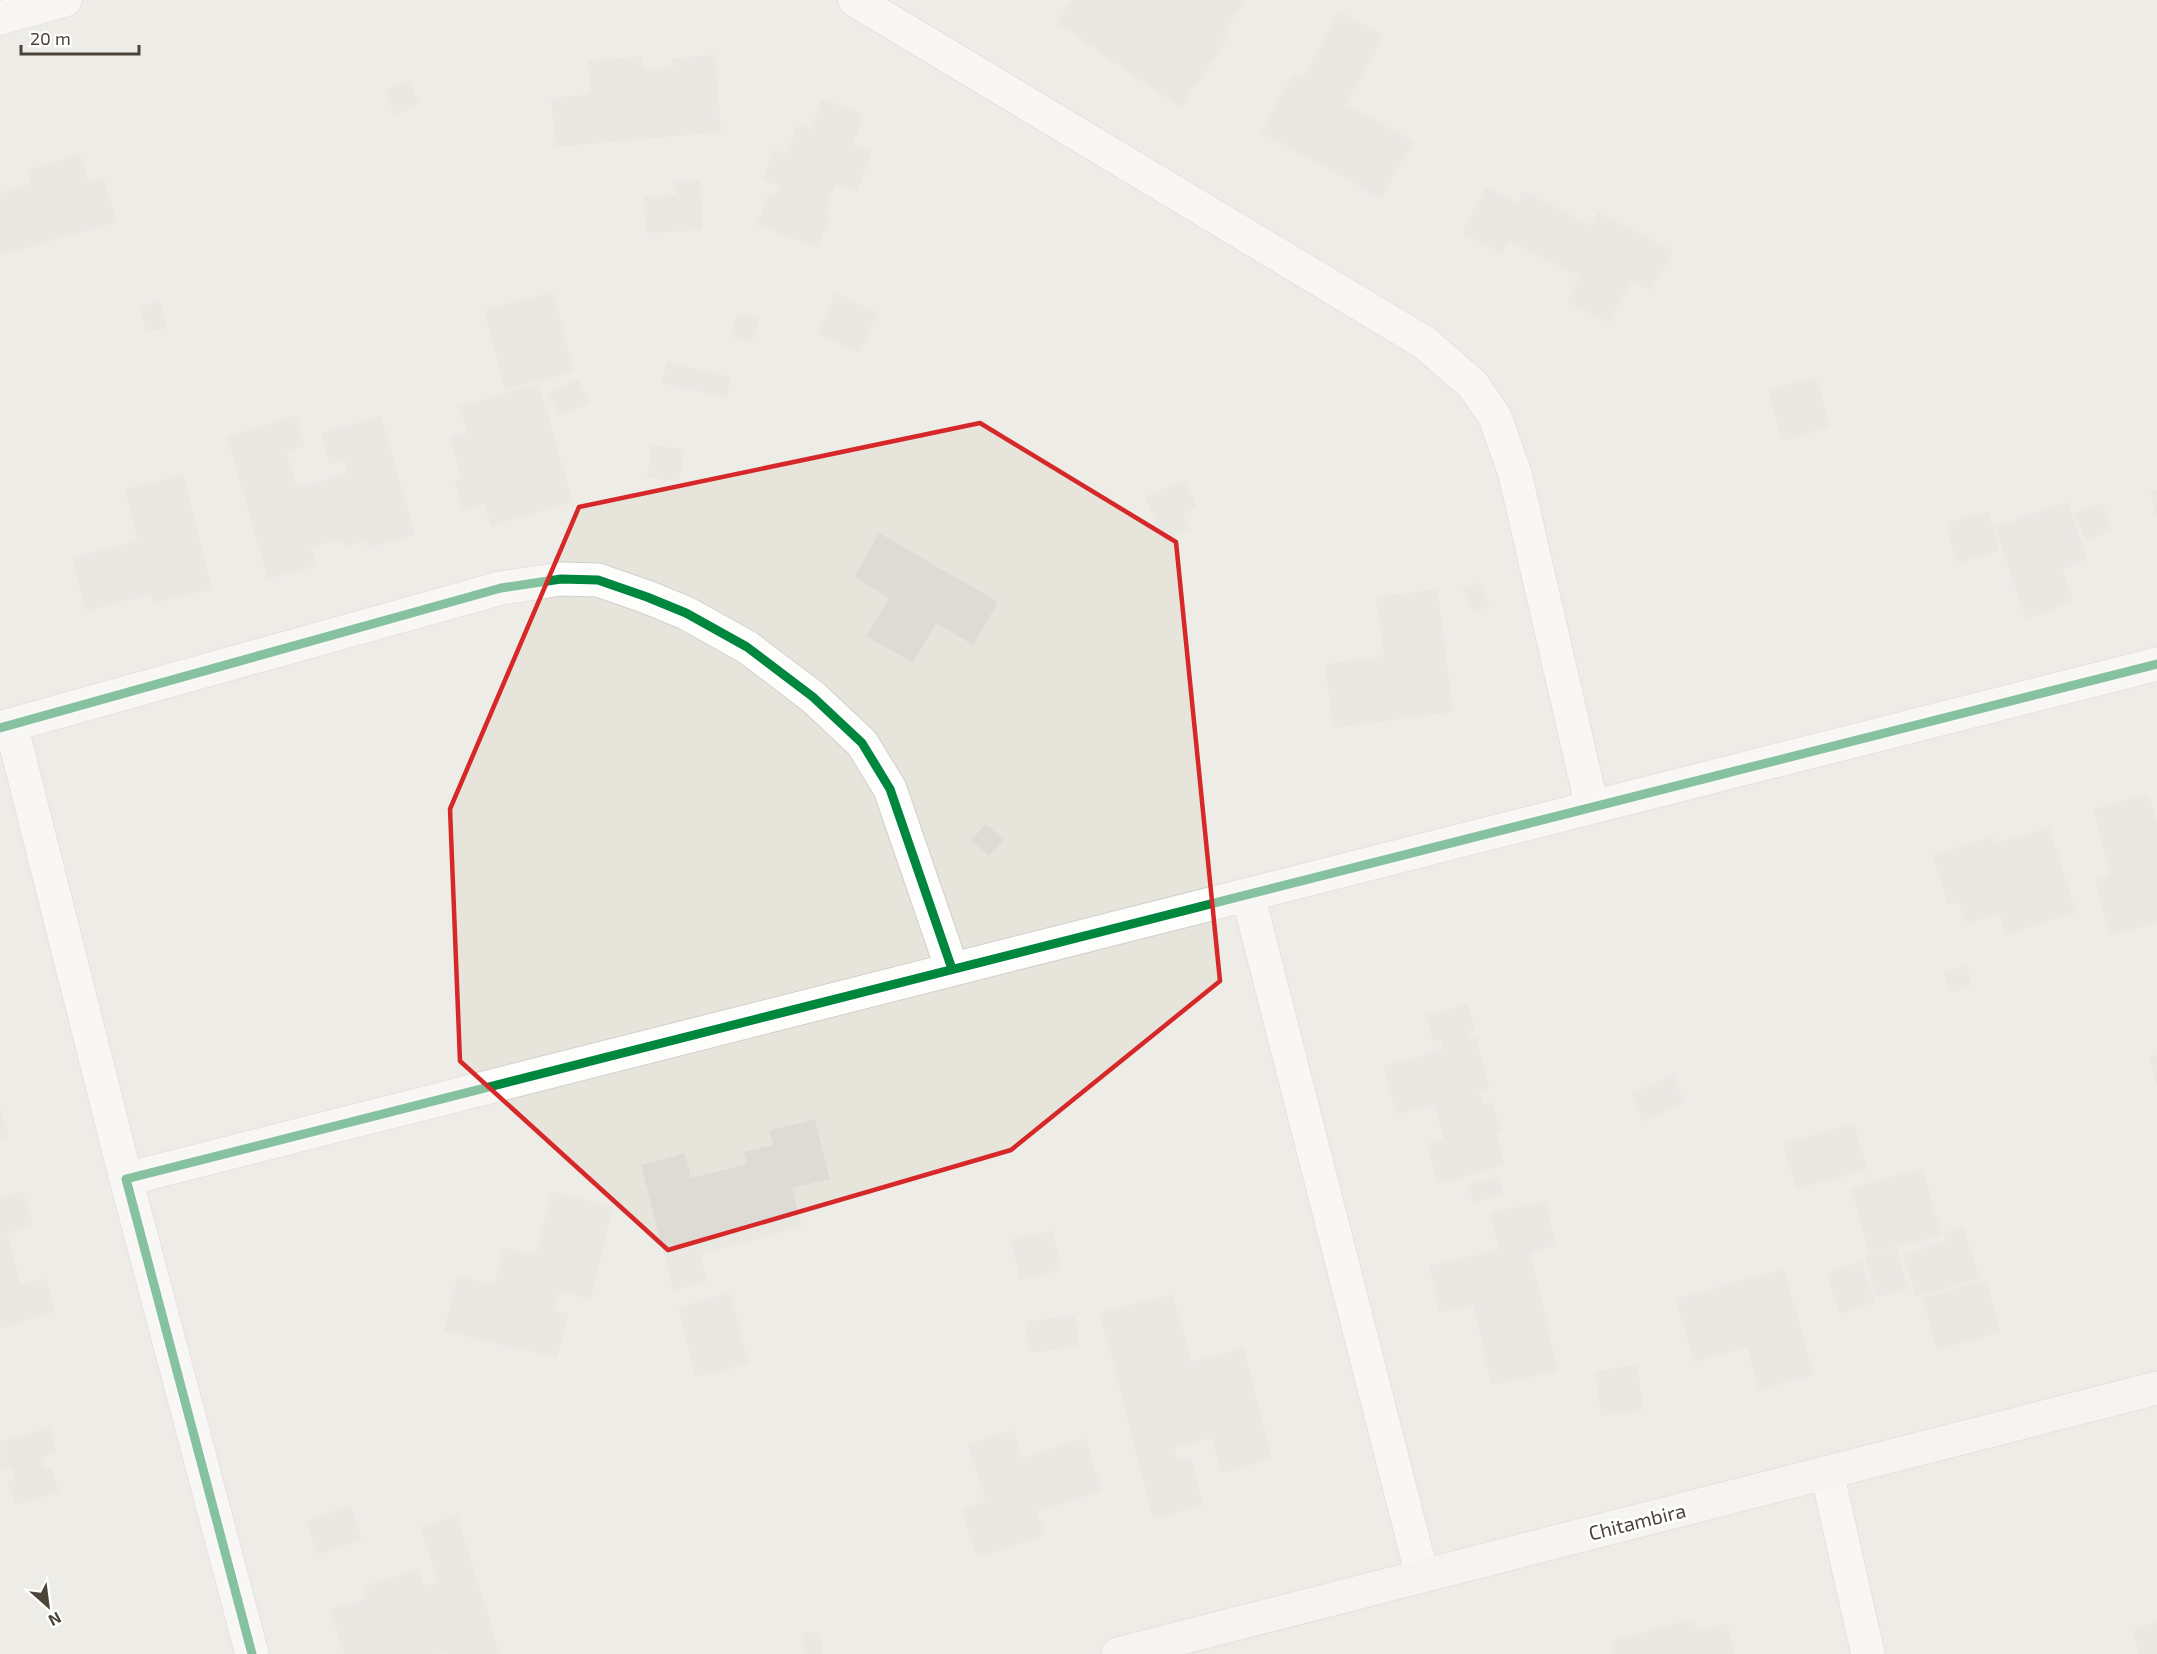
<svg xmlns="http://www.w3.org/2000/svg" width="2157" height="1654" font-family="'Exo 2',sans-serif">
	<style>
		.residential { fill: #e7e4dc }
		.building { fill: #dedbd6 }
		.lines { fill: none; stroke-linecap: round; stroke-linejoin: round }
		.street-casing { stroke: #d2d0cb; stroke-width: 35 }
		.secondary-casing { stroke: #d3cfc5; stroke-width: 35 }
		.street { stroke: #fdfdfc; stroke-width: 33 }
		.secondary { stroke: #f7f6f1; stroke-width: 33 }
		.cycleway-casing { stroke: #fff; stroke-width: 13 }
		.cycleway { stroke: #00873e; stroke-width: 9 }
		.marked { fill: none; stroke: #d62828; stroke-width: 4.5; stroke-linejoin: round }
		.labels { text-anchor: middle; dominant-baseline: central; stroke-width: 5; stroke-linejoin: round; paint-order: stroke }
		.street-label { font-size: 20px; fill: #4b4439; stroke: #fff }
	</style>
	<rect width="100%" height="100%" fill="#f4f2ee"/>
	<!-- residential -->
	<path class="residential" d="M0 0H2157V1654H0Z"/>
	<!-- building -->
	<path class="building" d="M1072 0H1242L1244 1 1222 34 1228 37 1181 107 1057 23Z
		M1340 11 1384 36 1346 104 1413 141 1381 198 1261 132 1294 73 1303 78Z
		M715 55 721 132 556 147 551 98 591 94 588 61 642 56 644 70 674 67 672 58Z
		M409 80 419 104 395 115 384 90Z
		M822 99 864 114 853 144 872 151 857 192 835 184 825 213 830 215 818 247 757 225 768 195 774 197 779 186 763 180 774 150 787 154 797 125 811 129Z
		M80 154 88 182 104 178 116 222 0 255V193L31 184 27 170Z
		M700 180 702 230 646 233 644 197 676 195 675 182Z
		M1486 187 1517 203 1524 191 1591 226 1598 212 1673 251 1651 291 1631 280 1609 323 1567 302 1580 277 1509 241 1502 254 1462 233Z
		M553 292 573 372 505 389 484 310Z
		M836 293 878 313 859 353 817 333Z
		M161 302 166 328 146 332 140 306Z
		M738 313 759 319 752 342 731 336Z
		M667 362 731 377 726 398 661 383Z
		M1816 377 1830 427 1782 441 1768 391Z
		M578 379 589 403 560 416 549 392Z
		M539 384 573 502 491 526 484 504 463 510 454 481 462 479 450 437 467 432 459 406Z
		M296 416 304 447 286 452 297 488 348 473 344 460 330 465 321 433 381 416 415 535 368 548 365 540 344 547 342 539 311 547 316 566 268 579 227 436Z
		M652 445 684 449 679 482 647 477Z
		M183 475 212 589 153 603 151 594 85 611 72 558 138 541 125 489Z
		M1185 479 1197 507 1183 513 1190 529 1165 541 1145 497Z
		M2157 490V515H2156L2150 491Z
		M2068 502 2087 560 2062 569 2073 602 2026 619 1995 527Z
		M2103 503 2113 530 2086 541 2075 514Z
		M1988 511 1999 551 1957 563 1946 523Z
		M879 533 998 602 973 645 936 623 913 663 866 636 889 598 854 577Z
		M1479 582 1490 605 1474 613 1462 590Z
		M1437 589 1453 712 1333 728 1325 664 1384 656 1376 597Z
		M2148 794 2157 823V923L2110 935 2095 880 2111 875 2093 809Z
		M986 824 1004 840 989 856 971 840Z
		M2049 827 2076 912 2006 934 1999 913 1966 923 1959 902 1948 905 1933 855 1993 836 1995 844Z
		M1966 965 1972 985 1950 993 1943 973Z
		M1468 1004 1475 1030 1467 1032 1469 1039 1476 1037 1490 1088 1479 1091 1483 1104 1493 1102 1501 1131 1496 1133 1505 1165 1438 1184 1427 1144 1444 1140 1434 1104 1397 1115 1384 1066 1443 1050 1441 1040 1433 1041 1426 1015Z
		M2157 1055V1084H2156L2150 1057Z
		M1673 1075 1685 1102 1643 1122 1631 1094Z
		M0 1107 9 1138 0 1141Z
		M815 1119 830 1179 792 1188 802 1227 700 1254 707 1282 673 1290 641 1165 685 1153 691 1178 747 1164 744 1152 773 1145 769 1131Z
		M1854 1124 1867 1170 1796 1189 1783 1143Z
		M1923 1168 1941 1235 1869 1254 1851 1188Z
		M1500 1177 1504 1194 1473 1202 1468 1185Z
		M23 1191 33 1226 7 1233 21 1285 46 1278 55 1312 0 1328V1198Z
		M552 1192 613 1207 591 1299 559 1292 554 1311 568 1314 557 1358 444 1331 457 1276 495 1284 504 1248 536 1256Z
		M1546 1201 1556 1246 1530 1252 1558 1371 1492 1385 1473 1305 1440 1313 1429 1266 1499 1250 1490 1213Z
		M1963 1226 1980 1278 1916 1297 1903 1255 1946 1241 1943 1233Z
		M1053 1230 1061 1270 1020 1280 1011 1240Z
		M1896 1248 1909 1288 1877 1298 1865 1257Z
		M1861 1261 1875 1302 1840 1314 1827 1274Z
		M1784 1269 1814 1375 1759 1390 1747 1347 1694 1362 1676 1299Z
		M1986 1280 2001 1332 1937 1350 1922 1298Z
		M731 1293 749 1364 696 1377 678 1307Z
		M1173 1294 1191 1362 1244 1348 1272 1459 1221 1473 1212 1438 1174 1448 1178 1461 1191 1458 1203 1506 1153 1519 1100 1313Z
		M1075 1315 1079 1346 1029 1353 1025 1322Z
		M1637 1365 1643 1410 1601 1416 1595 1371Z
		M50 1427 57 1453 41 1458 44 1470 52 1468 59 1492 15 1505 8 1481 15 1478 12 1467 1 1470 0 1442Z
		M1013 1430 1022 1459 1085 1438 1102 1491 1037 1512 1045 1535 977 1557 962 1509 986 1501 968 1445Z
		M350 1505 362 1540 318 1555 306 1521Z
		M457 1515 500 1654H447L446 1651 435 1654H344L330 1610 366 1599 362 1587 419 1569 424 1586 438 1582 421 1527Z
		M1693 1619 1697 1631 1727 1623 1735 1654H1610L1615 1652 1612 1641Z
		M2157 1622V1654H2139L2132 1630Z
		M819 1631 823 1654H805L801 1634Z"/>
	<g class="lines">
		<!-- street casing -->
		<g class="street-casing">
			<path id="street" d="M855 0 1425 343 1473 385 1495 417 1515 474 1592 807
				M0 18 65 0
				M11 725 126 1179
				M0 728 501 588 561 579 598 580 647 597 686 613 747 647 813 697 862 743 890 789 952 969
				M1248 895 1422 1575
				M1827 1473 1868 1654
				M252 1654 126 1179 2157 664"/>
		</g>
		<!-- secondary casing -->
		<g class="secondary-casing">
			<path id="secondary" d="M1118 1654 2157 1388"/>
		</g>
		<!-- street -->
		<use href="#street" class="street"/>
		<!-- secondary -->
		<use href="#secondary" class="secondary"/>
		<!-- cycleway casing -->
		<g class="cycleway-casing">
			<path id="cycleway" d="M0 728 501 588 561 579 598 580 647 597 686 613 747 647 813 697 862 743 890 789 952 969
				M252 1654 126 1179 2157 664"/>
		</g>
		<!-- cycleway -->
		<use href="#cycleway" class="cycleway"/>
	</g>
	<!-- marked area -->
	<path d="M0 0H2157V1654H0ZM980 423 1176 542 1220 981 1011 1150 668 1250 460 1061 450 809 579 507Z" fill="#f4f2ee" fill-opacity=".55" fill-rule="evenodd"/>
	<path class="marked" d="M980 423 1176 542 1220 981 1011 1150 668 1250 460 1061 450 809 579 507Z"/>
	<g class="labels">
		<!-- street labels -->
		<g class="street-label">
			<text transform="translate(1637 1521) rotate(-14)">Chitambira</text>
		</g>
	</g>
	<!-- north arrow -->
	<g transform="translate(48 1606) rotate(152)" stroke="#ffffff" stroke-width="4.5" paint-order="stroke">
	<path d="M0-4.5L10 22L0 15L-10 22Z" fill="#4b4439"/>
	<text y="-9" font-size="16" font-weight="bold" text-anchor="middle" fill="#4b4439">N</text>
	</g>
	<!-- scale -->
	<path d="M21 45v9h118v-9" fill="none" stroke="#4b4439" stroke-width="3"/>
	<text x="30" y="45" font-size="18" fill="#4b4439" stroke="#ffffff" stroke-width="4.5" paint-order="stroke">20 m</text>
</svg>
